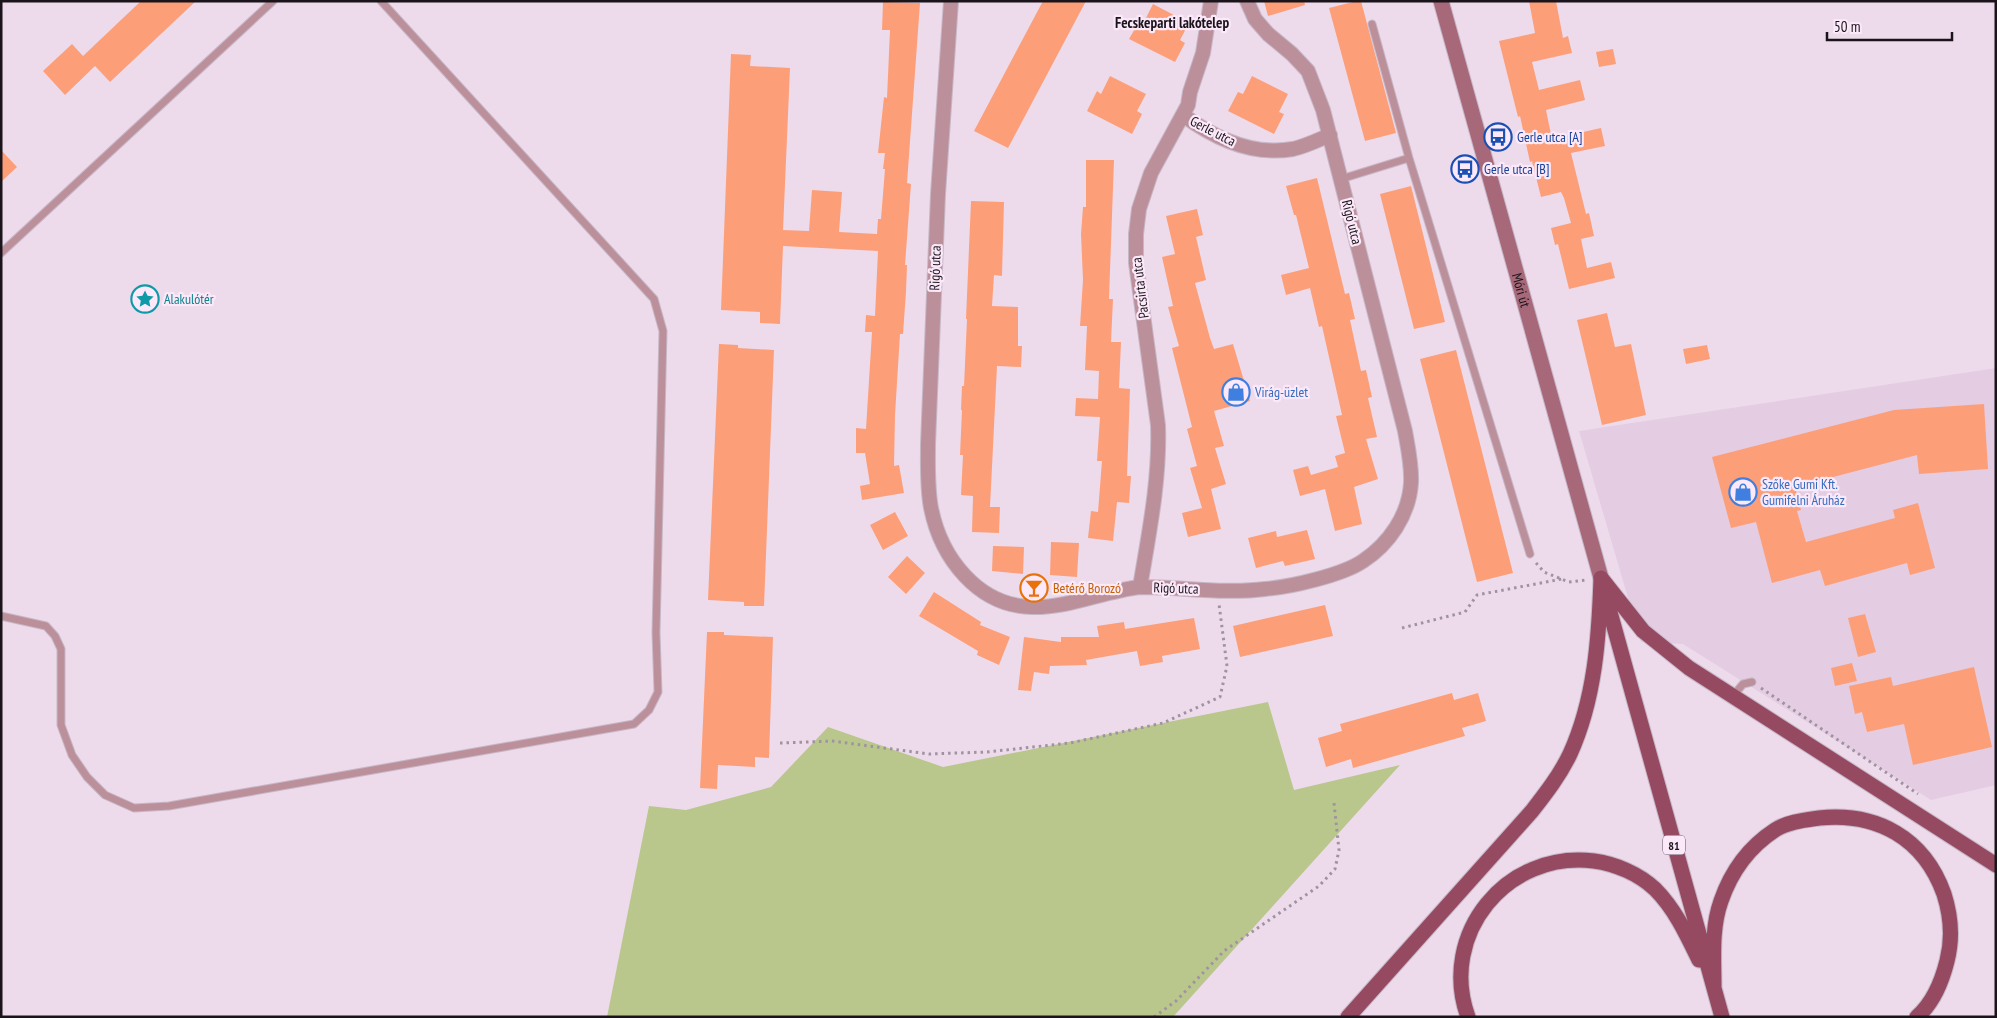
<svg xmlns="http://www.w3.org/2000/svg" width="1997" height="1018" font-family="'PT Sans Narrow',sans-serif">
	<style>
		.built { fill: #e4cce3 }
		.green { fill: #b9c78d }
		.building { fill: #fc9f79 }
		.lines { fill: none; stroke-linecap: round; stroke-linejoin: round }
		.service-casing { stroke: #c7b7c6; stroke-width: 9 }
		.minor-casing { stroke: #c7b7c6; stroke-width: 16 }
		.secondary-casing { stroke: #c7b7c6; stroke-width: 17 }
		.primary-casing { stroke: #c7b7c6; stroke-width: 17 }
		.path { stroke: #a093a0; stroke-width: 3; stroke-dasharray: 2.5 4; stroke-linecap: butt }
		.service { stroke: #bc909b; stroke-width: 7 }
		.minor { stroke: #bc909b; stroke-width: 14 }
		.secondary { stroke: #a76879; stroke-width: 15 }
		.primary { stroke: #964a61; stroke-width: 15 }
		.labels { text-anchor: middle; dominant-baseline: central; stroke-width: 4.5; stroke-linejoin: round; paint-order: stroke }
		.shield { fill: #fbe8f9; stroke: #5e545e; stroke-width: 1 }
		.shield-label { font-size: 12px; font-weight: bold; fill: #1b151b }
		.street-label { font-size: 14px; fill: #1b151b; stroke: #fbe8f9 }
		.transit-label { font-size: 14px; fill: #164399; stroke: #fbe8f9; text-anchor: start }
		.culture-label { font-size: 14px; fill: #0d838f; stroke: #fbe8f9; text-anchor: start }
		.shop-label { font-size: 14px; fill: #366cbe; stroke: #fbe8f9; text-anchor: start }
		.food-label { font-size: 14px; fill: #c56008; stroke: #fbe8f9; text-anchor: start }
		.neighbourhood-label { font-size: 15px; font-weight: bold; fill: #1b151b; stroke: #fbe8f9 }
	</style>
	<rect width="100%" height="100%" fill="#eddbec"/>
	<!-- built -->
	<path class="built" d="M1996 368V785L1931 800 1683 644 1641 642 1579 431Z"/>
	<!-- green -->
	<path class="green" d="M1268 702 1294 790 1400 765 1173 1017H607L649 806 686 810 771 787 828 727 943 767Z"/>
	<!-- building -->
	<path class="building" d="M141 1H196L110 82 95 66 65 95 43 71 72 44 83 56Z
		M1043 1H1086L1008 148 974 131Z
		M1264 1H1304L1305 5 1268 16Z
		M1357 1H1361L1396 133 1365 141 1329 8Z
		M1529 1H1556L1563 38 1568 36 1572 53 1532 62 1539 90 1580 80 1585 100 1546 110 1552 139 1601 128 1605 146 1571 153 1586 214 1589 213 1594 236 1581 239 1587 268 1611 262 1615 278 1569 289 1558 244 1555 245 1551 228 1571 223 1564 198 1561 192 1541 197 1532 161 1530 162 1520 116 1518 117 1499 41 1535 33Z
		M883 2 920 3 907 183 911 184 905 265H907L906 292 903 334H900L895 415 894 466 899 465 904 493 862 500 860 486 870 484 865 453H856V428L866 429 872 332H865L866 315 875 316 878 251 783 246 780 324 760 323V312L721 310 731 54 751 55 750 66 790 68 783 230 809 231 812 190 842 192 839 232 877 234 878 219H881L885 169H883L885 153H878L884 97 887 98 890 30H882Z
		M1153 4 1189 23 1180 40 1185 43 1175 62 1129 39 1140 20 1144 22Z
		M1613 49 1616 64 1599 67 1596 52Z
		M1110 76 1146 94 1137 111 1142 114 1132 134 1087 111 1097 91 1101 94Z
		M1252 76 1288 94 1279 112 1284 114 1274 134 1228 111 1238 92 1243 94Z
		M1 150 17 167 1 182Z
		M1086 160H1114L1109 299H1113L1111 342H1121L1119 388 1130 389 1127 476H1131L1129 503 1117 502 1113 541 1088 538 1091 511 1098 512 1102 461H1097L1100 417 1075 416 1076 398 1098 399 1099 371 1085 370 1087 326H1080L1083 280 1081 234 1083 207H1086Z
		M1317 178 1345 294 1349 293 1355 319 1350 320 1361 371 1366 370 1372 397 1368 398 1377 437 1366 439 1378 479 1354 487 1362 524 1335 531 1325 489 1300 496 1293 470 1308 466 1311 475 1338 467 1335 456 1345 453 1336 416 1342 415 1322 326 1319 327 1310 288 1286 295 1281 275 1309 268 1296 215H1294L1286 186Z
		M1411 186 1445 322 1414 329 1380 194Z
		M971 201 1004 202 1002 276 994 275 992 306 1018 307V346H1022L1021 367 997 366 990 507H1000L999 533 972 532 973 496 961 495 963 455H960L962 410H961L962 386H964L967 319H966Z
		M1197 209 1203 235 1196 237 1206 280 1195 283 1210 338 1214 349 1233 344 1250 401 1214 411 1224 446 1215 448 1226 484 1211 489 1221 529 1188 537 1182 513 1202 508 1190 468 1197 466 1187 429 1192 427 1172 348 1179 346 1168 307 1173 306 1162 257 1175 254 1166 216Z
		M1607 313 1615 347 1631 344 1646 415 1602 425 1577 320Z
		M719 344 738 345V348L774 350 764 606H744V602L708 600Z
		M1707 345 1710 359 1686 364 1683 349Z
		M1456 350 1513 573 1477 582 1420 359Z
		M1984 404 1988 469 1919 474 1917 455 1795 487 1801 510 1797 511 1806 542 1895 518 1893 510 1918 503 1935 568 1910 575 1907 563 1825 586 1820 570 1772 583 1756 522 1731 528 1712 457 1894 410Z
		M895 512 908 536 883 550 870 525Z
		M1307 530 1315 559 1285 566 1283 561 1256 568 1248 538 1276 531 1277 537Z
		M1051 542 1079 543 1077 577 1050 575Z
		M993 546 1024 547 1023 574 992 571Z
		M907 556 925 573 906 594 888 577Z
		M934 592 981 622 980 625 1010 637 999 665 977 655 978 651 919 616Z
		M1325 605 1333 636 1240 657 1233 626Z
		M1865 614 1876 652 1858 657 1848 618Z
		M1194 618 1200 649 1162 656 1163 662 1140 666 1137 651 1086 660 1087 665 1050 666 1049 674 1034 672 1031 691 1018 690 1024 637 1061 642V637H1099L1097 626 1124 622 1125 629Z
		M707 632H724V635L773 637 769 758 755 757V767L718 765 717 789 700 788Z
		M1852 663 1857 681 1835 686 1831 668Z
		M1974 667 1992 747 1913 765 1904 724 1867 732 1862 712 1855 714 1849 686 1891 677 1893 686Z
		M1452 693 1454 700 1478 693 1486 721 1462 728 1465 736 1353 768 1351 759 1326 767 1318 738 1342 731 1340 724Z"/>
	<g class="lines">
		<!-- service casing -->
		<g class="service-casing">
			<path id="service" d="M1372 24 1409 158 1530 554
				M1341 179 1409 158
				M1 253 273 1
				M1 616 46 626 55 636 61 649V725L72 755 87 777 105 795 134 808 169 806 634 724 649 710 658 692 656 633 663 331 654 299 381 1
				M1733 696 1743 684 1752 682"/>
		</g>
		<!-- minor casing -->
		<g class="minor-casing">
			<path id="minor" d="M951 1 938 194 928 444C928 465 927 487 931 508 941 558 978 606 1032 607 1069 608 1104 591 1140 587 1182 587 1224 594 1265 589 1290 587 1343 575 1363 561 1389 544 1409 515 1411 483 1412 466 1408 448 1405 431L1323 110 1308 71 1292 54 1268 34 1255 19 1247 1
				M1183 115C1214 138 1253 156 1293 149 1306 146 1318 140 1330 135
				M1140 587C1149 533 1160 479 1158 425L1136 263V234L1139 209 1151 173 1188 105 1190 92 1203 53 1211 1"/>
		</g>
		<!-- secondary casing -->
		<g class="secondary-casing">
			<g id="secondary">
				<path id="s1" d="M1441 1 1601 578"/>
			</g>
		</g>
		<!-- primary casing -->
		<g class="primary-casing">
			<path id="primary" d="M1601 578 1643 631 1689 668 1996 865
				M1605 594 1722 1017
				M1714 988C1714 959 1711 929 1721 901 1731 872 1749 847 1775 830 1787 822 1805 820 1819 818 1877 812 1924 838 1944 894 1951 916 1953 938 1947 961 1942 981 1933 1003 1917 1017
				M1348 1017 1532 811C1546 793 1560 775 1570 754 1595 699 1599 638 1601 578
				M1468 1017C1438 934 1507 850 1594 861 1616 864 1639 874 1655 889 1675 909 1687 935 1699 960"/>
		</g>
		<!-- path -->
		<path class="path" d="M1536 563 1544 572 1569 582 1586 580
			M1402 628 1465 612 1477 595 1562 579
			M1761 688 1918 794
			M780 743 832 741 929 754 987 752 1070 743 1163 723 1220 697 1227 666 1219 604
			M1154 1017 1176 1001 1224 951 1319 886 1335 869 1339 850 1334 803"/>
		<!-- service -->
		<use href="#service" class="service"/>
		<!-- minor -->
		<use href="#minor" class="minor"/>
		<!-- secondary -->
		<use href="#secondary" class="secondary"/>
		<!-- primary -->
		<use href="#primary" class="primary"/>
	</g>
	<!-- icons -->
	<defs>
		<g id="bus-ring" transform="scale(1.4375)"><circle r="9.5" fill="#fbe8f9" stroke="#1a4fb4" stroke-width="1.5"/><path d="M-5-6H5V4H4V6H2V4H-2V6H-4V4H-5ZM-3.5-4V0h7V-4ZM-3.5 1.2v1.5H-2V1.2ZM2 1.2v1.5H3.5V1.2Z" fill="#1a4fb4"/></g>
		<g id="sight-ring" transform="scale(1.4375)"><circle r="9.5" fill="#fbe8f9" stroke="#0f9aa8" stroke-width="1.5"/><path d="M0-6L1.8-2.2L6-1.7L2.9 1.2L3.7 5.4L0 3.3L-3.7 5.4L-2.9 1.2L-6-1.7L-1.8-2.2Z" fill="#0f9aa8"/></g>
		<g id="shop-ring" transform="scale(1.4375)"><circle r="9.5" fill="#fbe8f9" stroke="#3f7fe0" stroke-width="1.5"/><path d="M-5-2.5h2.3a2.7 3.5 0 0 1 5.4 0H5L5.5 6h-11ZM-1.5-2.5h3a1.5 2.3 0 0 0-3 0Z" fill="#3f7fe0"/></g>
		<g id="bar-ring" transform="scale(1.4375)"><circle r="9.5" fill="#fbe8f9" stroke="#e8710a" stroke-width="1.5"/><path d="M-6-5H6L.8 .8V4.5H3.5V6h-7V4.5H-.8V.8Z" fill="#e8710a"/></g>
	</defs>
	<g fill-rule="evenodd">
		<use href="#bus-ring" x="1498" y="137"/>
		<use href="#bus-ring" x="1465" y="169"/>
		<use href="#sight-ring" x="145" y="299"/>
		<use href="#shop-ring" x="1236" y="392"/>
		<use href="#shop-ring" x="1743" y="492"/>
		<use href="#bar-ring" x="1034" y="588"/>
	</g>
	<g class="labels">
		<!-- shield labels -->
		<rect class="shield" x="1663" y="835.5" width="22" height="19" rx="4"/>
		<g class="shield-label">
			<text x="1674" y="845">81</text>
		</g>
		<!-- street labels -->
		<g class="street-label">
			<text transform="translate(1213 131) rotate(27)">Gerle utca</text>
			<text transform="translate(1352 222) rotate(76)">Rigó utca</text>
			<text transform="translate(935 268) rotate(-88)">Rigó utca</text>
			<text transform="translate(1140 288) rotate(-97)">Pacsirta utca</text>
			<text stroke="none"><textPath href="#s1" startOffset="300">Móri út</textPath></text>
			<text transform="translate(1176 588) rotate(2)">Rigó utca</text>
		</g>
		<!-- transit labels -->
		<g class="transit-label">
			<text x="1517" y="137">Gerle utca [A]</text>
			<text x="1484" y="169">Gerle utca [B]</text>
		</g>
		<!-- culture labels -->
		<g class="culture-label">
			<text x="164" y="299">Alakulótér</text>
		</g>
		<!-- shop labels -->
		<g class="shop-label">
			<text x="1255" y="392">Virág-üzlet</text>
			<text x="1762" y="484">Szőke Gumi Kft.<tspan x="1762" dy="16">Gumifelni Áruház</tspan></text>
		</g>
		<!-- food labels -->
		<g class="food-label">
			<text x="1053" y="588">Betérő Borozó</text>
		</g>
		<!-- neighbourhood labels -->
		<g class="neighbourhood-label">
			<text x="1172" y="22">Fecskeparti lakótelep</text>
		</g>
	</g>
	<!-- border -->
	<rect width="1997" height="1018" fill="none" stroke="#1b151b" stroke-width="5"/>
	<!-- scale -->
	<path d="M1827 32v8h125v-8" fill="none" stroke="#1b151b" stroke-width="2.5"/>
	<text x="1834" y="32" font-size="15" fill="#1b151b" stroke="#fbe8f9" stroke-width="4" paint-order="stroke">50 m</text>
</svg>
